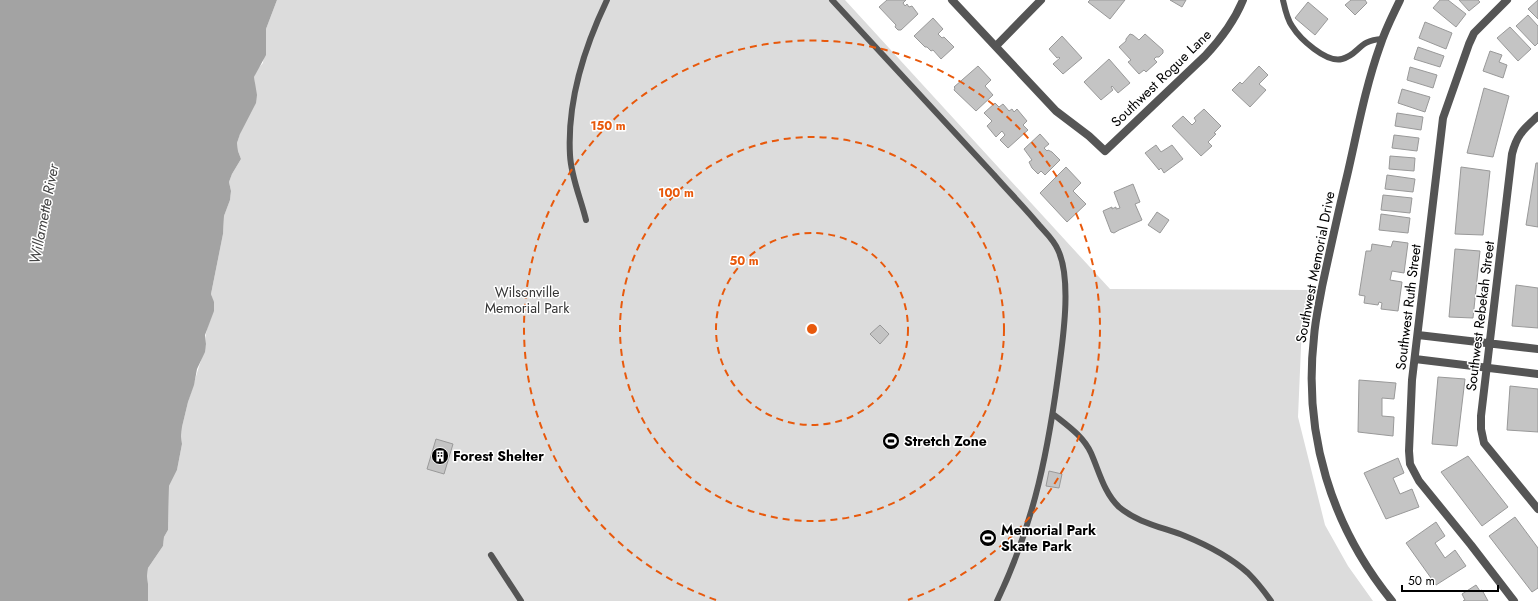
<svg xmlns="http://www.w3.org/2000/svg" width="1538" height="601" font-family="Jost,sans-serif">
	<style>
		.green { fill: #dcdcdc }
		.water { fill: #a3a3a3 }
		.building { fill: #c4c4c4; stroke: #999 }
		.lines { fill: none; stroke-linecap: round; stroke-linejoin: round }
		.service { stroke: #555; stroke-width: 6 }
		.minor { stroke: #555; stroke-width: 8 }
		.tertiary { stroke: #555; stroke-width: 8 }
		.ring { fill: none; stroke: #e8590c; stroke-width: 2; stroke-dasharray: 7 5 }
		.labels { text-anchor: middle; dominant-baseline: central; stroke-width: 3; stroke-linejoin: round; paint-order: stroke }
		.street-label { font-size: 14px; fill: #000; stroke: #fff }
		.park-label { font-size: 14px; fill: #333; stroke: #fff }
		.poi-label { font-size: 14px; font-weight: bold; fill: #000; stroke: #fff; text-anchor: start }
		.water-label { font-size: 15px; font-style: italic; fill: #444; stroke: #fff }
		.centre { fill: #e8590c; stroke: #fff; stroke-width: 2 }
		.ring-label { font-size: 12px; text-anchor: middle; font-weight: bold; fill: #e8590c; stroke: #fff; stroke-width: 3; stroke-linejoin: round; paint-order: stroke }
	</style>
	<rect width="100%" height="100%" fill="#fff"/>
	<!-- green -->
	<path class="green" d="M277 0H845L1110 289 1310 290 1302 324 1298 417 1325 525 1348 566 1373 601H148V584L147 576 148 568 163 546 164 537 168 530 169 486 177 470 182 444 181 436 182 427 188 402 206 344C203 324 219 315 211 294L223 234 224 216 230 200 231 191 229 182 232 174 241 159 238 151 237 143 255 86 254 77 257 69 263 63 266 29Z"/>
	<!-- water -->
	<path class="water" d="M0 0H277L266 29V55L254 77 257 95 256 103 240 134 237 143 238 151 241 159 232 174 229 182 231 191 230 200 224 216 223 234 211 294 214 302V311L205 335 206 344 205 352 197 369 194 385 188 402 182 427 181 436 182 444 177 470 169 486 168 530 164 537 163 546 148 568 147 576 148 584V601H0Z"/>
	<!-- building -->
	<path class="building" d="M887 0H906L903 3 905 6 907 4 909 7 912 6 918 14 901 30H898L895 27 896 25 879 7Z
		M1090 0H1125L1110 19 1088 2Z
		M1170 0H1186L1182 7Z
		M1351 0H1365L1367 3 1355 15 1345 5Z
		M1440 0H1448L1466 14 1456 27 1433 8Z
		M1459 0H1478L1480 2 1469 11Z
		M1538 0V19L1528 9Z
		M1308 2 1328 19 1315 35 1295 18Z
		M1528 15 1538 26V43L1535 46 1516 26Z
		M933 18 943 29 938 34 942 38 944 37 954 47 941 59 933 50 931 51 927 47H925L914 36Z
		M1425 22 1452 33 1446 49 1419 38Z
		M1510 27 1531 49 1518 61 1497 38Z
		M1130 34 1133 35 1139 40 1145 34 1163 50V53L1159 57H1156L1154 59 1157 62 1146 72 1144 70 1139 74 1128 62 1131 60 1119 47 1126 41V39Z
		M1062 36 1082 58 1063 74 1053 64 1060 58 1059 57 1057 58 1049 49Z
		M1418 47 1444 56 1440 67 1414 59Z
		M1490 51 1502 55 1499 62 1507 65 1503 78 1483 71Z
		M1109 59 1130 83 1118 93 1112 86 1111 87 1113 90 1101 100 1084 82Z
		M978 66 991 80 985 86 993 95 976 111 954 90 955 88 954 87Z
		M1259 66 1268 75 1259 84 1266 90 1250 107 1232 90 1240 82 1242 84Z
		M1410 67 1437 75 1433 88 1407 80Z
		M1484 88 1509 96 1493 157 1467 153Z
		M1402 89 1430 97 1425 112 1398 103Z
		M995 103 999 107 1003 104 1009 111 1012 109 1014 112 1017 109 1027 121 1023 125 1028 130 1008 148 1000 140 1005 135 1002 131 996 137 987 126 992 121 984 113Z
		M1204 109 1221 126 1214 133 1216 134 1208 142 1212 146 1201 156 1172 126 1183 116 1192 125 1196 121 1194 118Z
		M1397 113 1423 117 1421 130 1395 126Z
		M1040 134 1049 144 1044 148 1047 151 1048 150 1052 152 1060 160 1045 175 1041 171 1038 174 1032 168 1029 162 1032 160 1024 149Z
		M1394 135 1419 138 1417 151 1392 148Z
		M1156 145 1161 152 1172 145 1183 159 1164 173 1161 168 1159 170 1145 153Z
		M1390 156 1415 158 1414 171 1389 169Z
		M1536 163H1538V227L1526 225Z
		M1066 167 1081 183 1073 191 1086 204 1067 222 1040 193Z
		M1461 167 1490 171 1483 235 1455 234Z
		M1387 175 1415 179 1413 192 1385 189Z
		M1133 184 1140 202 1135 204 1142 220 1119 230 1114 233 1111 232 1103 211 1112 207V209L1116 207V209L1120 208 1114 192Z
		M1383 195 1412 198 1410 213 1381 210Z
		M1157 212 1169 220 1160 233 1148 225Z
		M1381 214 1410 218 1408 233 1379 230Z
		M1393 241 1408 243 1404 273 1392 271 1390 280 1402 282 1398 311 1381 309 1382 303 1379 302 1378 305 1364 303 1365 296 1359 295 1366 251H1371L1372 244 1391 247Z
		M1455 249 1480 251 1473 318 1449 317Z
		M1516 285 1538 288V328L1512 326Z
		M880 325 889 334 880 344 870 334Z
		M1438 377 1465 379 1457 446 1432 444Z
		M1359 380 1396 383 1394 399 1382 398V416L1394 417 1393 436 1358 432Z
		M1510 386 1538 389V432L1507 430Z
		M436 439 453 444 444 474 427 469Z
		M1468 456 1508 507 1482 526 1441 472Z
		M1398 458 1404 473 1393 478 1400 494 1412 489 1419 507 1386 519 1364 473Z
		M1049 471 1062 474 1059 488 1046 486Z
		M1515 517 1538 548V588L1532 592 1489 536Z
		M1436 522 1445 536 1435 543 1445 558 1455 550 1466 566 1436 585 1406 543Z
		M1476 585 1480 591 1482 590 1488 601H1463L1465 600 1462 594Z"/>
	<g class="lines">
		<!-- service -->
		<path class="service" d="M832 0C886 59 940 117 994 175 1009 192 1025 208 1039 225 1046 233 1054 240 1058 250 1071 277 1064 331 1060 361 1049 447 1035 522 997 601
			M1283 0C1285 9 1287 19 1292 26 1300 39 1326 63 1342 59 1359 55 1358 40 1382 39
			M586 220C581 199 571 177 570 155 567 101 584 48 607 0
			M1053 414C1068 426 1083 436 1091 453 1099 471 1104 493 1119 507 1138 523 1162 527 1185 536 1207 545 1230 557 1248 573 1257 582 1264 591 1271 601
			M491 555 521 601"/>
		<!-- minor -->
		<path class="minor" d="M952 0 1056 111 1089 136 1105 151 1205 56C1221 39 1234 22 1243 0
			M1507 0 1474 33 1469 44 1443 118 1412 380 1409 451 1410 464 1419 481 1471 545 1514 601
			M996 46 1041 0
			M1538 116C1524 129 1517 134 1512 154L1481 416V429L1484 443 1538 509
			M1418 335 1538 349
			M1415 359 1538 374"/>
		<!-- tertiary -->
		<path class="tertiary" d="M1392 601C1331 526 1303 434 1314 337 1315 321 1319 304 1322 287 1330 250 1338 213 1347 176 1357 133 1365 88 1380 46 1385 30 1393 15 1400 0"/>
	</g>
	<!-- distance rings -->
	<g class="ring">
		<circle cx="812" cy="329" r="96"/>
		<circle cx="812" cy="329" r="192"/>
		<path d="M716 600A288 288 0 1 1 908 600"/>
	</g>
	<!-- icons -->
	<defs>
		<g id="stadium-disc" transform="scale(0.9)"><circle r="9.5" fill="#000" stroke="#fff"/><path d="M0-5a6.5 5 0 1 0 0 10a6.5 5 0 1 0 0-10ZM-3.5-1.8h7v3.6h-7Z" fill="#fff"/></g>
		<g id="building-disc" transform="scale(0.9)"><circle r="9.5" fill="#000" stroke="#fff"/><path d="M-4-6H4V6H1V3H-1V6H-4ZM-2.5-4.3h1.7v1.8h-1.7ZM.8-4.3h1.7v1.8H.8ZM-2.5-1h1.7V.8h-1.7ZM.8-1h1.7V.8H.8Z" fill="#fff"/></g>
	</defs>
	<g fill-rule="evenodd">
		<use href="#stadium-disc" x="891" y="441"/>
		<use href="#building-disc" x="440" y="456"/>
		<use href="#stadium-disc" x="988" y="538"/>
	</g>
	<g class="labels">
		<!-- street labels -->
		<g class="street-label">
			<text transform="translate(1161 78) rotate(-44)">Southwest Rogue Lane</text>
			<text transform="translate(1315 267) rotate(-79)">Southwest Memorial Drive</text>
			<text transform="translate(1408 307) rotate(-83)">Southwest Ruth Street</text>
			<text transform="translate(1480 316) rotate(-83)">Southwest Rebekah Street</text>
		</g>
		<!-- park labels -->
		<g class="park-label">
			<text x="527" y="292">Wilsonville<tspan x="527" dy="16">Memorial Park</tspan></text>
		</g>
		<!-- poi labels -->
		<g class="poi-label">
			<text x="904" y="441">Stretch Zone</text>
			<text x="453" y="456">Forest Shelter</text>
			<text x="1001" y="530">Memorial Park<tspan x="1001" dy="16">Skate Park</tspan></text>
		</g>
		<!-- water labels -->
		<g class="water-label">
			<text transform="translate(44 214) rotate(-79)">Willamette River</text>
		</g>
	</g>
	<circle cx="812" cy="329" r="6" class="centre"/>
	<g class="ring-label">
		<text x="608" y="130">150 m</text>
		<text x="676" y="197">100 m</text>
		<text x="744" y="265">50 m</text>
	</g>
	<!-- scale -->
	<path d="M1402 585v6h96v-6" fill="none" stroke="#000000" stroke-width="2"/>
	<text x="1408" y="585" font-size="12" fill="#000000" stroke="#ffffff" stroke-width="3" paint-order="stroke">50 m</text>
</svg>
